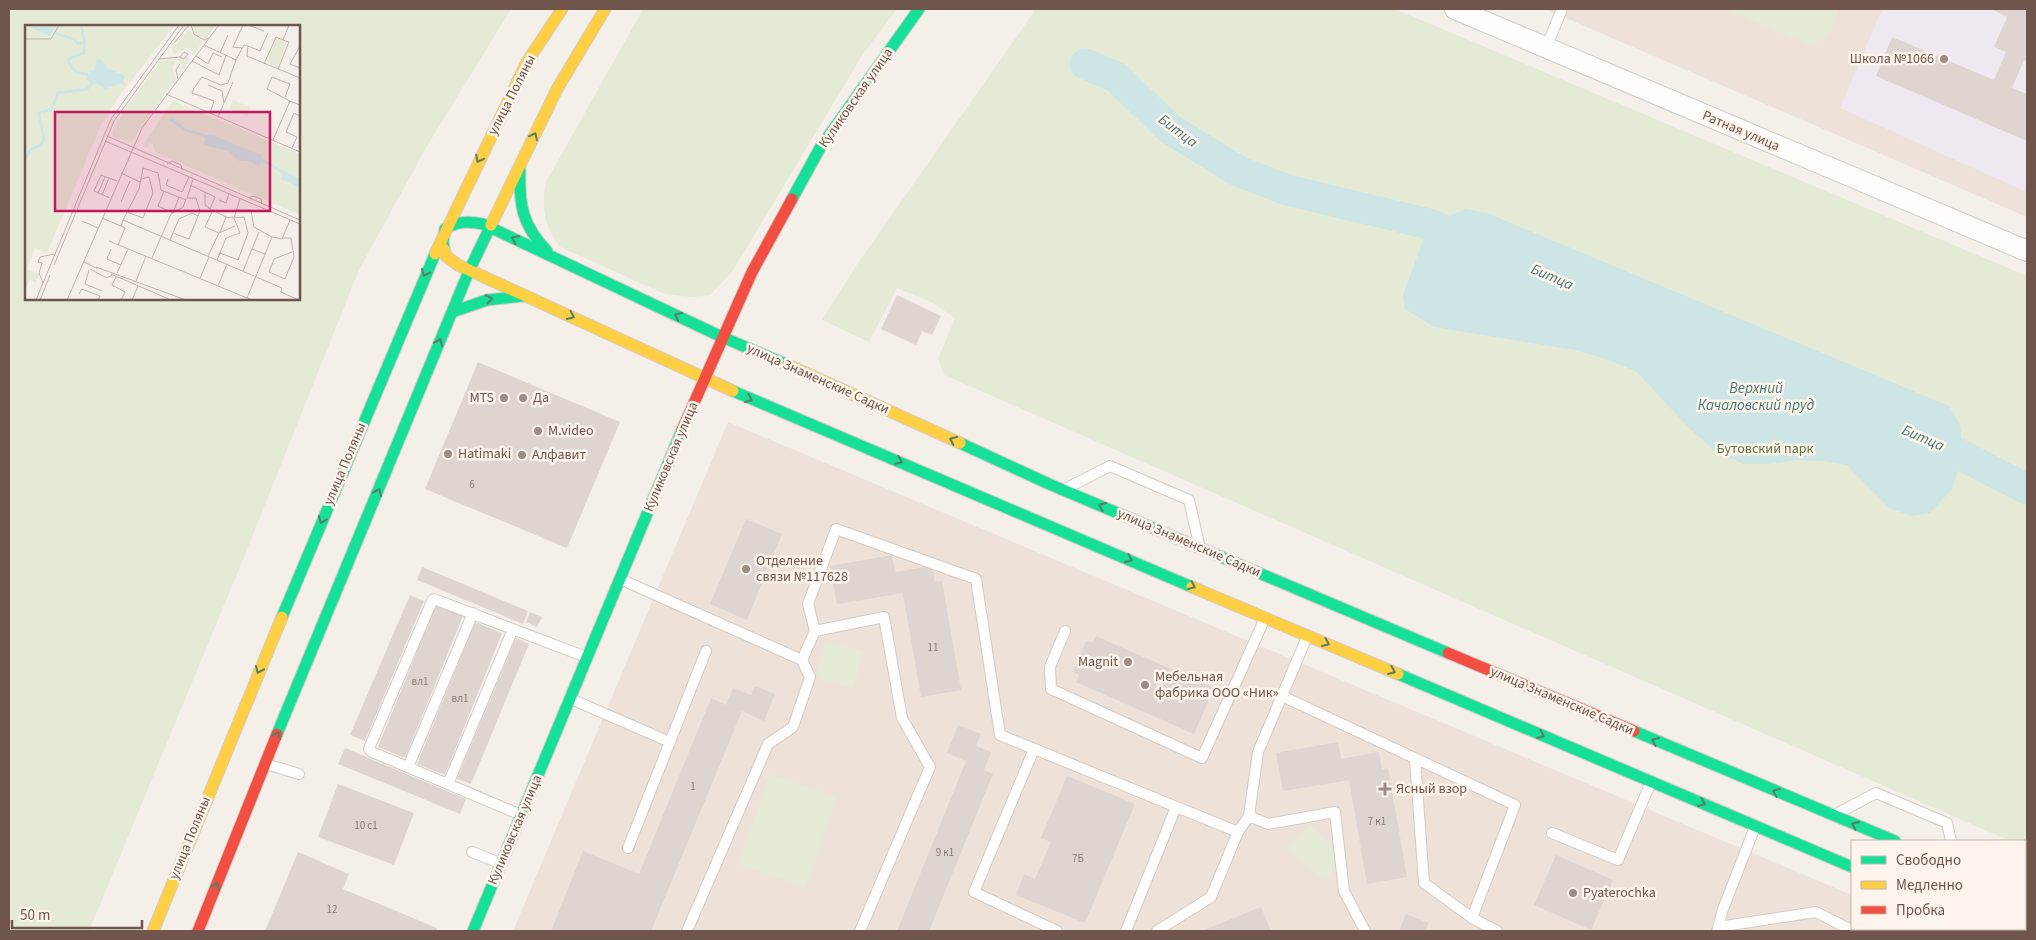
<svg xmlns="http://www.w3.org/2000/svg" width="2036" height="940" font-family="'Source Sans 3',sans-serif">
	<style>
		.residential { fill: #eee1d8 }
		.education { fill: #f0e8f1 }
		.green { fill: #e4ead6; fill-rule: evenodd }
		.water { fill: #cde5e4 }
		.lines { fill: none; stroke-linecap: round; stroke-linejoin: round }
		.river { stroke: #cde5e4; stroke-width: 31 }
		.building { fill: #ded5d0 }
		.lane-casing { stroke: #d2cac5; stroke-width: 12 }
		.street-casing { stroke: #d2cac5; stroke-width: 22 }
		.fast-casing { stroke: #d4cbc6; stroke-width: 13 }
		.slow-casing { stroke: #d4cbc6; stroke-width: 13 }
		.jam-casing { stroke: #d4cbc6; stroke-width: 13 }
		.lane { stroke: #fefdfc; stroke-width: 10 }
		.street { stroke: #fefdfc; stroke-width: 20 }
		.fast { stroke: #16e098; stroke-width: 11 }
		.slow { stroke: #ffcf43; stroke-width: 11 }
		.jam { stroke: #f24e42; stroke-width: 11 }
		.oneway { stroke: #557f64 }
		.poi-dot { fill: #9f8b84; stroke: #fdf4eb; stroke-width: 2 }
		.labels { text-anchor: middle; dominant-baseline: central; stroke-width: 5; stroke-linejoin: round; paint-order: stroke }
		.number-label { font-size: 11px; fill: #8e7870 }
		.poi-label { font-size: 14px; fill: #70554d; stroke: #fdf4eb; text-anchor: start }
		.street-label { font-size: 14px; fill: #70554d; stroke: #fdf4eb }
		.park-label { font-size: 14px; fill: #5a7546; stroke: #fdf4eb }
		.water-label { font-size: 15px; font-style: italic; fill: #46797b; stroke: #fdf4eb }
		.inset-river { fill: none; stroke: #cde5e4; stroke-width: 2.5 }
		.inset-road { fill: none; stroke: #c0b1ab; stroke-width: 1 }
		.view { fill: #c2185b; fill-opacity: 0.15; stroke: #c2185b; stroke-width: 2.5 }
		.inset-edge { fill: none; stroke: #70554d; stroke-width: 2.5 }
	</style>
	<rect width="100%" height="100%" fill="#f5efea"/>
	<!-- residential -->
	<path class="residential" d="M1545 9H2027V217Z
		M728 422 1852 895V929H1932L1938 931H513Z"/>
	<!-- education -->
	<path class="education" d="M1882 9H2027V192L1840 108Z"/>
	<!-- green -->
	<path class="green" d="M9 9H511L427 146 359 270 244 557 89 931H9ZM26 26H299V299H26Z
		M643 9H897L863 54 732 272 710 295 692 297 665 294 560 247C544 225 541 209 546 182Z
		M1036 9H1395L2027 276V849L2025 848V841H2010L944 375 938 359 955 318 931 302 897 288 869 342 822 320 858 263Z
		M1725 9H1839L1827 38 1810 45Z
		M825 642 863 651 854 688 816 678Z
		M771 774 837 798 805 887 738 864Z
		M1310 825 1344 859 1325 881 1286 848Z"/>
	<!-- water -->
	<path class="water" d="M1466 209 1487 213 1949 406 1960 424 1963 456 1952 489 1930 513 1912 516 1889 508 1847 465 1823 461 1796 460 1770 464H1743L1714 450 1688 427 1637 372 1609 360 1575 350 1434 327 1405 309 1403 295 1429 224Z"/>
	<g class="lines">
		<!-- river -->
		<path class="river" d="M1085 64 1116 77 1170 129 1238 171 1287 190 1429 224 1468 240
			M1924 439 1963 456 2027 489"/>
	</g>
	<!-- building -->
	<path class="building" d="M1993 9H2027V62L2024 60 2012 88 2027 94V141L1876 76 1892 37 1994 80 2006 52 1994 47 2007 17 1993 10Z
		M897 295 941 316 932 335 922 331 916 345 881 329Z
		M478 362 620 422 567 548 425 489Z
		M746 519 782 534 747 620 710 604Z
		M892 555 895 572 932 566 935 582 942 581 961 690 921 697 903 593 837 604 830 566Z
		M422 567 528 611 523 624 417 580Z
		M410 595 424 601 365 741 350 735Z
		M436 605 463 616 405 758 378 747Z
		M530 612 542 617 537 627 526 622Z
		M475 622 502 633 445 775 417 764Z
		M1096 636 1214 688 1194 734 1076 682 1079 675 1073 672 1086 641 1093 643Z
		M516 638 529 644 471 784 457 779Z
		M755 686 775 694 764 721 742 711 651 931H551L583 851 639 874 711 698 726 705 733 688 751 695Z
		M958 725 981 734 976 746 991 752 984 770 993 774 929 931H897L966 761 947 753Z
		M1338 742 1341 759 1379 752 1382 769 1388 768 1407 877 1367 884 1349 780 1283 791 1276 753Z
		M345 748 466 799 460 814 338 764Z
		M1067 776 1135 804 1085 923 1016 895 1024 874 1035 879 1051 842 1041 838Z
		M338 784 414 813 394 865 318 837Z
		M298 852 349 874 343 889 437 928 436 931H265Z
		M1556 855 1613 880 1591 930 1534 905Z
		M1261 907 1271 931H1202Z
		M1406 914 1429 923 1425 931H1399Z"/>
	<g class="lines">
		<!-- lane casing -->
		<g class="lane-casing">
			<path id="lane" d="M1546 48 1562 9
				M1067 488 1110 466 1189 500 1199 544
				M620 579 802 660
				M815 631 884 617 902 718 930 767 860 931
				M1065 631 1050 667 1051 689 1202 758 1265 618
				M1307 637 1258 752 1249 816 1268 824 1335 812 1344 891 1365 931
				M1282 696 1515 805 1472 918 1497 931
				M571 699 670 742
				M1034 749 974 892 1057 931
				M1415 759 1424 883 1472 918
				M266 764 299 774
				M408 767 473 613
				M448 784 513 629
				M1838 813 1876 793 1947 823 1951 841
				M521 815 372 752 369 749 370 746 432 601 434 599 586 657
				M1552 833 1618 860 1651 782
				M628 848 706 651
				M472 852 500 863
				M1718 927 1816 912 1853 931
				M687 931 768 744 793 727 810 677 802 660 815 631 808 604 836 529 976 579 1000 735 1238 832
				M1126 931 1176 807
				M1157 931 1211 897 1238 832 1249 816
				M1717 931 1723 909 1755 827"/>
		</g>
		<!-- street casing -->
		<g class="street-casing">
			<path id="street" d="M1455 9 2027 251"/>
		</g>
		<!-- fast casing -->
		<g class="fast-casing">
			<path id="fast" d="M520 170C519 205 522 225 547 251
				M792 199 820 148 919 9
				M444 249 443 242 445 229C458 221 469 221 483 224L722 337 788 365
				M452 312 487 300 523 296
				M733 391 1192 587
				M960 443 1049 484 1448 653
				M282 617 435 254
				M1398 674 1852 867
				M1634 731 1895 841
				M277 734 469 271 491 225
				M2025 896 2027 897
				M1998 929 2004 931
				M473 931 682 430"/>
		</g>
		<!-- slow casing -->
		<g class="slow-casing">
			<path id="slow" d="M491 225 557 89 605 9
				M444 249 446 256 458 265 733 391
				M435 254 527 62 562 9
				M788 365 960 443
				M1192 587 1398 674
				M153 931 282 617"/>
		</g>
		<!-- jam casing -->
		<g class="jam-casing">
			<path id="jam" d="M682 430 752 272 792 199
				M1448 653 1634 731
				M198 931 277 734"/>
		</g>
		<!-- lane -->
		<use href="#lane" class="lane"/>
		<!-- street -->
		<use href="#street" class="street"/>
		<!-- fast -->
		<use href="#fast" class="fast"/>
		<!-- slow -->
		<use href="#slow" class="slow"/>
		<!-- jam -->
		<use href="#jam" class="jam"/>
	</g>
	<!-- one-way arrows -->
	<defs><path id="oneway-chevron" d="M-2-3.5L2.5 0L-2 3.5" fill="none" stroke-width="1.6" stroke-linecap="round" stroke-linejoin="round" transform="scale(1.25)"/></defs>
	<g class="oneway">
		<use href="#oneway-chevron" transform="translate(534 136) rotate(-64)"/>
		<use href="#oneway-chevron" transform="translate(479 159) rotate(117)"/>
		<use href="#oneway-chevron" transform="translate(515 239) rotate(-154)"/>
		<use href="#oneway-chevron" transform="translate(425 273) rotate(114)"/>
		<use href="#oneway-chevron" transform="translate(489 299) rotate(-11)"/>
		<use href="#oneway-chevron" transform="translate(571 316) rotate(25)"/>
		<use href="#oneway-chevron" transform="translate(678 316) rotate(-155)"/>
		<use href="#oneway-chevron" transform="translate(439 342) rotate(-68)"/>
		<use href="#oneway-chevron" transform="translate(749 399) rotate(24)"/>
		<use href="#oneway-chevron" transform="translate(953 440) rotate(-155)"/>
		<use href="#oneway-chevron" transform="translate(899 461) rotate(23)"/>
		<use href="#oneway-chevron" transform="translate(378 492) rotate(-68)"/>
		<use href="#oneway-chevron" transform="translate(1102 506) rotate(-157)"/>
		<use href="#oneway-chevron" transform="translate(322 520) rotate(113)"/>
		<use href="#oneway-chevron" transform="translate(1129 559) rotate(23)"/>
		<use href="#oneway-chevron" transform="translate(1192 586) rotate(23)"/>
		<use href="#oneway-chevron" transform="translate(1326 643) rotate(23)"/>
		<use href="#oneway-chevron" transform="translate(259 670) rotate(113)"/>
		<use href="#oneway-chevron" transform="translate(1392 671) rotate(23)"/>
		<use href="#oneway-chevron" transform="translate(277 735) rotate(-68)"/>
		<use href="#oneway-chevron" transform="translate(1541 735) rotate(23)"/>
		<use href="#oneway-chevron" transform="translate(1655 741) rotate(-157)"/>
		<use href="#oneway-chevron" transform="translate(1776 792) rotate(-157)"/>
		<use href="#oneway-chevron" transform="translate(1702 803) rotate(23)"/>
		<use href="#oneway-chevron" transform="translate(1855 825) rotate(-157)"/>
		<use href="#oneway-chevron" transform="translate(216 886) rotate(-68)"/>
	</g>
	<!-- markers -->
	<g class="poi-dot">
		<circle cx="1944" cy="59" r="5"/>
		<circle cx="504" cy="398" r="5"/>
		<circle cx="523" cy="398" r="5"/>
		<circle cx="538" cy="431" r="5"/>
		<circle cx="448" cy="454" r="5"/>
		<circle cx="522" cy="455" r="5"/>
		<circle cx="746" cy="569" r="5"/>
		<circle cx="1128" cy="662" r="5"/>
		<circle cx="1145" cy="685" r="5"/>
		<path d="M1382.5 781.5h5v5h5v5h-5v5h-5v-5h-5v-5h5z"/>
		<circle cx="1573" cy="893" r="5"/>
	</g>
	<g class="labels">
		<!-- number labels -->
		<g class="number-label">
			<text x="472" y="484">6</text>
			<text x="933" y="647">11</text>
			<text x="420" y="681">вл1</text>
			<text x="460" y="698">вл1</text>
			<text x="693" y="786">1</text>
			<text x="1377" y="821">7 к1</text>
			<text x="366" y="825">10 с1</text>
			<text x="945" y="852">9 к1</text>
			<text x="1078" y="858">7Б</text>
			<text x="332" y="909">12</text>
		</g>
		<!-- poi labels -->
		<g class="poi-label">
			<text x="1934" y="59" text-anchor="end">Школа №1066</text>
			<text x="494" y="398" text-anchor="end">MTS</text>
			<text x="533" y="398">Да</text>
			<text x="548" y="431">M.video</text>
			<text x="458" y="454">Hatimaki</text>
			<text x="532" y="455">Алфавит</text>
			<text x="756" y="561">Отделение<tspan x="756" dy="16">связи №117628</tspan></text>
			<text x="1118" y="662" text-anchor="end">Magnit</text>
			<text x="1155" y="677">Мебельная<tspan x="1155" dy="16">фабрика ООО «Ник»</tspan></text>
			<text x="1396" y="789">Ясный взор</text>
			<text x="1583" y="893">Pyaterochka</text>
		</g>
		<!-- street labels -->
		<g class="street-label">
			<text transform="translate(512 95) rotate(-63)">улица Поляны</text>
			<text transform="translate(856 98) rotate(-55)">Куликовская улица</text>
			<text transform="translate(1741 131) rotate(23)">Ратная улица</text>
			<text transform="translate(818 379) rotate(24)">улица Знаменские Садки</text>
			<text transform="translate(671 457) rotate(-67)">Куликовская улица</text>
			<text transform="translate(345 464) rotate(-67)">улица Поляны</text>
			<text transform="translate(1189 543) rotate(23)">улица Знаменские Садки</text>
			<text transform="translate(1562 701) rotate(23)">улица Знаменские Садки</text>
			<text transform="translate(515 830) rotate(-67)">Куликовская улица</text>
			<text transform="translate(190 838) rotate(-68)">улица Поляны</text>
		</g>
		<!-- park labels -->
		<g class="park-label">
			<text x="1765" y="449">Бутовский парк</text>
		</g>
		<!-- water labels -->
		<g class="water-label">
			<text transform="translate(1178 131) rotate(37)">Битца</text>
			<text transform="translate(1552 277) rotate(23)">Битца</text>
			<text x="1756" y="388">Верхний<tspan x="1756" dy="17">Качаловский пруд</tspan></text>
			<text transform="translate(1923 438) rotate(23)">Битца</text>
		</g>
	</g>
	<!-- overview -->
	<g transform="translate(25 25)">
		<rect width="275" height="275" fill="#f5efea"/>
		<path d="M32 0H150L94 71 75 102 22 228 10 223 2 244 14 249 11 257 5 255 0 264V2L14 4 26 11ZM168 0H192L180 14 170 8ZM164 4 178 17 168 31 164 22 149 29 146 23ZM251 13 262 17 253 43 242 37ZM162 32 165 34 153 51 158 39 152 35 147 42 151 54 106 117 88 112V106L99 86 136 36ZM208 75 225 82 223 91 204 84ZM148 76 275 129V190L130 127 128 119 125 118 122 123 117 121Z" fill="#e4ead6"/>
		<path d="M0 0H32L25 11ZM72 34 77 35 83 44 100 51 98 56 100 61 96 58 80 64 72 58 67 60 62 54 63 49 70 44ZM187 110 236 130V139L232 141 225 136H214L203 126 179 120 181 111ZM259 146 275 154V163L256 154Z" fill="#cde5e4"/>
		<path class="inset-river" d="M56 0 60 19M29 8 49 14 53 19 59 18V28L45 33 43 37 51 47 65 50M145 94 161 105 184 112M234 133 261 149M0 134 6 124 15 121 19 115 14 88 27 84 33 68 62 64 67 58"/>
		<path class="inset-road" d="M166 0 169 9 179 15 184 13M223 0 239 6M0 14H26L34 0M258 15 264 0M149 18 164 0M179 20 211 35 219 20 223 21 222 31 275 53M223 21 235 26 243 8M275 21 265 39 275 43M217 23 208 22 218 0M159 27 163 29 159 34 155 32ZM195 28 203 10M171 31 183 39 188 28 197 32M133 34 155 32M167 36 194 50 201 30M239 39 251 12 258 15 264 17 253 44M153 54 151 45 155 39M183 60 197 66 199 78M141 69 275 127M260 72 265 59 247 52 242 64 265 76M185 88 189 76 167 68 169 63 177 52 196 60 203 58 211 35M193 92 208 57M82 111 275 195M248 115 265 76 275 80M80 116 275 199M267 123 272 112 261 107 269 88 275 91M142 139 147 136 156 140 157 145M96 148 115 157M143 154 141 160 157 167 164 152M165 160 190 172 185 184 201 192 209 193 215 174M139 166 133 181 148 188 154 172M180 167V180L185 184M73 168 80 152M77 170 84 153M85 173 69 166 76 150 92 156M224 173 228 171 236 174 237 179M194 175 201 178 204 169M96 177 105 156M188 185 180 202 194 208M212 185H226L229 202 247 212M102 187 118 193 128 168 124 152 116 154M77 193 96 201 98 195 257 263 256 267 274 275M98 195 114 164 118 143 133 148 136 165 161 175M57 196 73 203M195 207 201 192M234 207 227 224 240 229M148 208 154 194 167 188 173 191M258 213H266L269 232 260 254 244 247 249 234 267 227M145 215 148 208 164 214 175 186 171 173H162L168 154M84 216 227 275M93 220 100 203 96 201M86 224 82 234 96 240M183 231 194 208 210 201M127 233 146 189 158 182 161 174M192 235 195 228 213 235 223 208 219 192 209 193 215 208 201 213 195 228M59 237 73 244M29 240 89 96 159 0M71 242 161 275M65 244 82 253 87 250M64 245 60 259 77 266M218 246 227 224M92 248 103 224M86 249 146 275M91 252 87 260 100 267 96 275M175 253 184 232M111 256 121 231M18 258 14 248 17 238 13 237 15 232 29 229M193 261 202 239M54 269 57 264 75 271 73 275M222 273 247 212 257 214 265 195M11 275 86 94 154 0M15 275 25 250M42 275 117 103 194 0M107 275 113 261"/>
		<path class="view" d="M30 87H245V186H30Z"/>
		<rect width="275" height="275" class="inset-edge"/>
	</g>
	<!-- border -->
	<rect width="2036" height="940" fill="none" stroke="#70554d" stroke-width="20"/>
	<!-- legend -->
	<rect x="1851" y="840" width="175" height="90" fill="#fdf4eb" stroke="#c5b4ac"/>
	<rect x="1861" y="856" width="25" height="8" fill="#16e098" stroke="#c5b4ac"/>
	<text x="1896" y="865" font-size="15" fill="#70554d">Свободно</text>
	<rect x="1861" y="881" width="25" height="8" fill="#ffcf43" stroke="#c5b4ac"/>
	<text x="1896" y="890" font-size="15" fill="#70554d">Медленно</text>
	<rect x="1861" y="906" width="25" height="8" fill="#f24e42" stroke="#c5b4ac"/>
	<text x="1896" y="915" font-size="15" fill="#70554d">Пробка</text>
	<!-- scale -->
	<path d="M12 920v8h130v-8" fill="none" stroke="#70554d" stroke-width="2.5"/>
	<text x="20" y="920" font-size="15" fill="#70554d" stroke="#fdf4eb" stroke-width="4" paint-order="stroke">50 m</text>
</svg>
